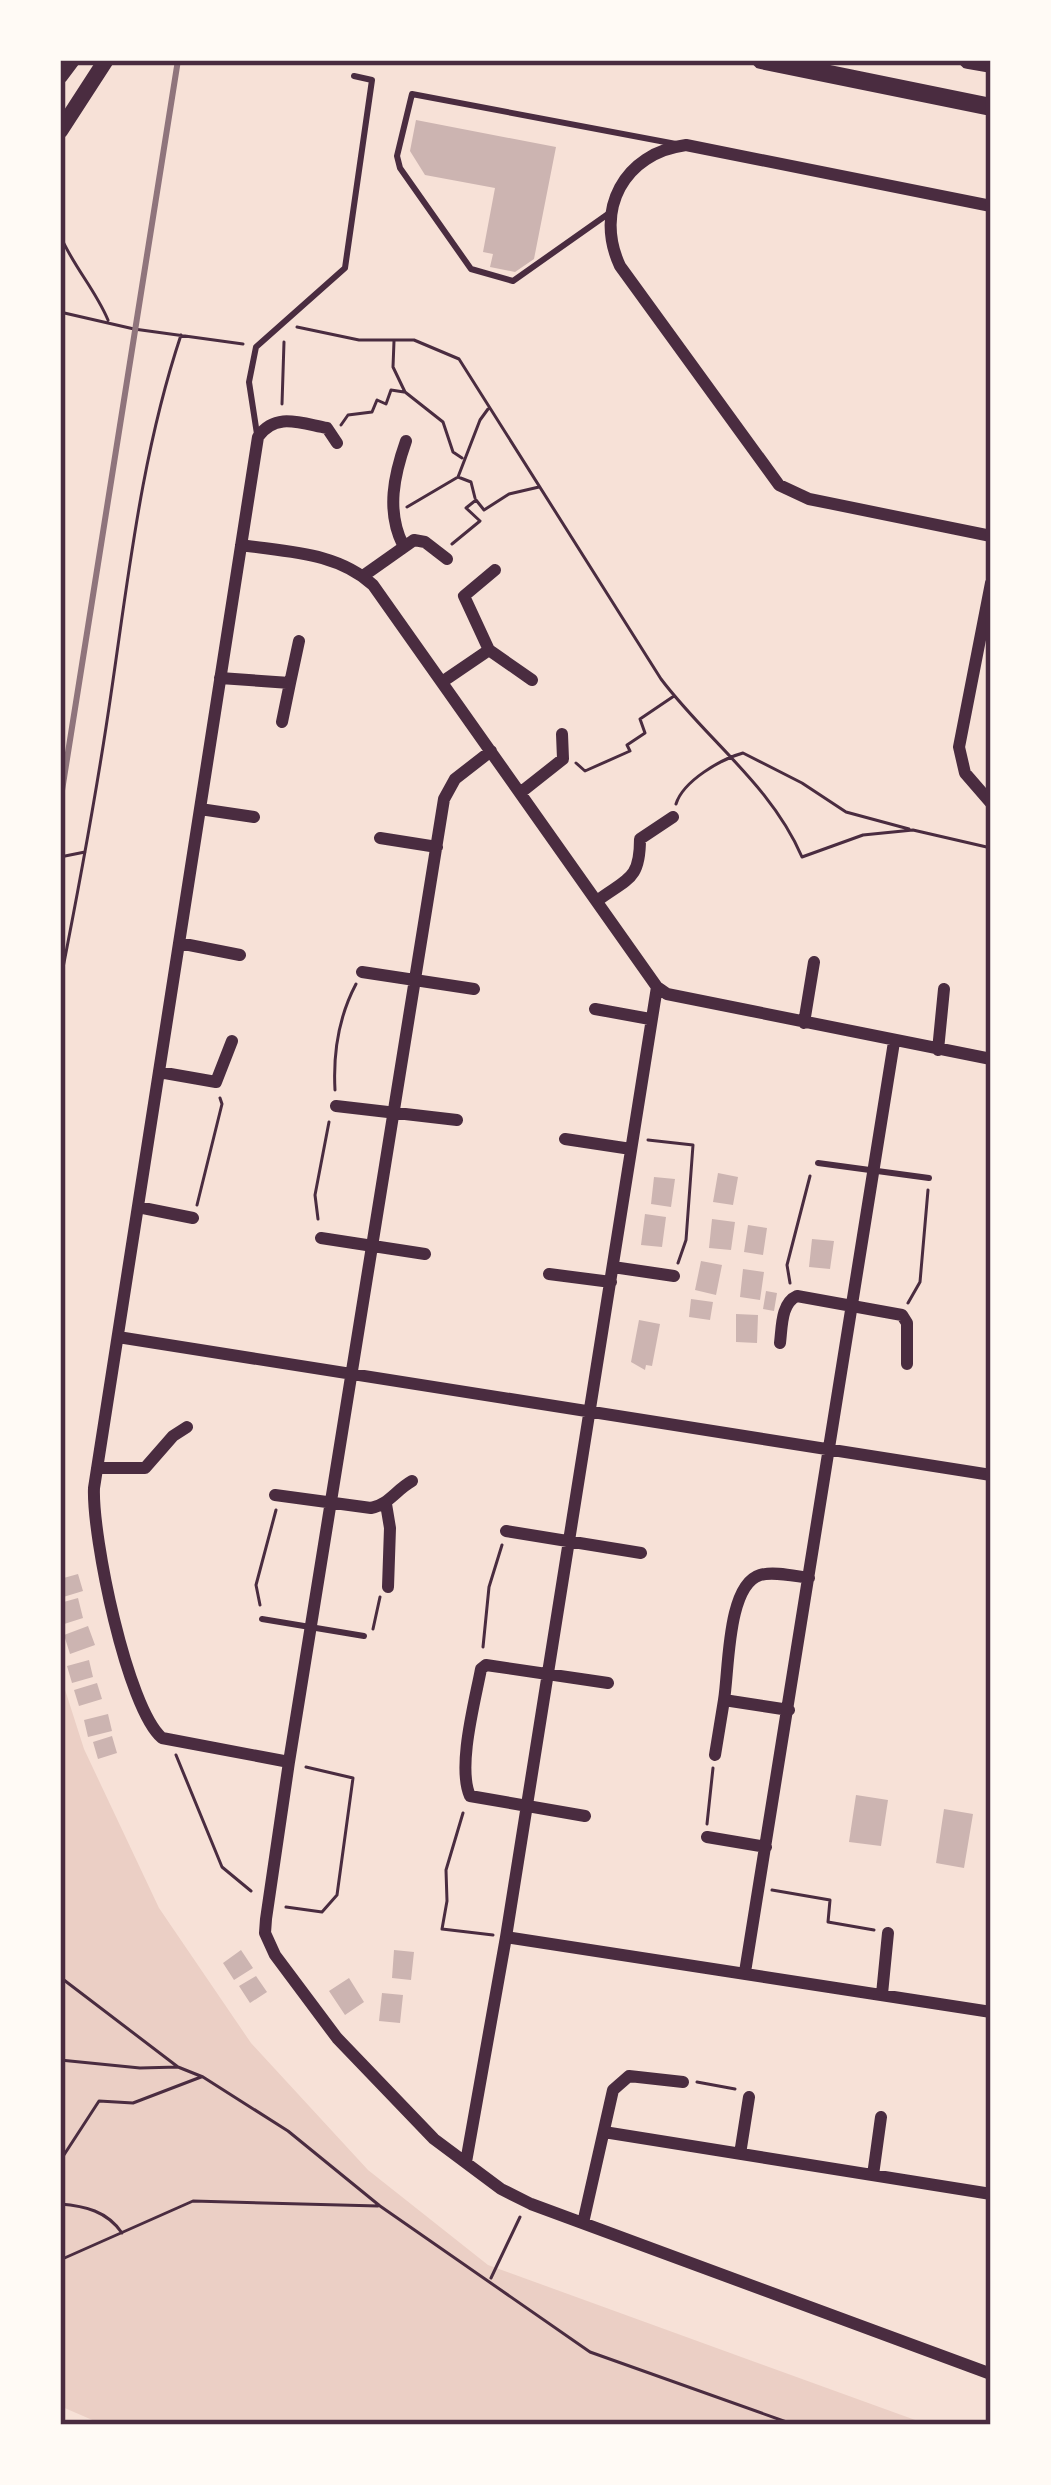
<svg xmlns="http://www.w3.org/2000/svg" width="1051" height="2485" font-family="'Work Sans',sans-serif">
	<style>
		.green { fill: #ebcfc5 }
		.building { fill: #ccb4b1 }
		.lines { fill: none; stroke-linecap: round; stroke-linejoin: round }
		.path { stroke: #4a2c40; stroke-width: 3 }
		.service { stroke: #4a2c40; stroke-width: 6 }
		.minor { stroke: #4a2c40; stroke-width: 12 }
		.secondary { stroke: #4a2c40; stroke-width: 16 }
		.trunk { stroke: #4a2c40; stroke-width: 18 }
		.rail { stroke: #8f747c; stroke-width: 6 }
		.neatline { fill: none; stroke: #4a2c40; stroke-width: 4.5 }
	</style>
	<rect width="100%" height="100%" fill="#f7e1d7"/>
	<!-- green -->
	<path class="green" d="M60 1674 84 1749 159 1908 251 2043 368 2170 488 2265 929 2425H104L60 2406Z"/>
	<!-- building -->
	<path class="building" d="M416 120 556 147 534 259 515 272 490 267 493 254 483 252 495 188 425 175 410 151Z
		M718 1173 738 1177 733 1205 713 1202Z
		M654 1177 675 1179 671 1207 651 1204Z
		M645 1214 666 1217 662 1247 641 1245Z
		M712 1219 735 1222 731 1250 709 1248Z
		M748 1225 767 1228 763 1255 744 1252Z
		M812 1239 834 1241 830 1269 809 1267Z
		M701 1261 722 1265 716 1295 695 1290Z
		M743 1269 764 1272 760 1300 740 1297Z
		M766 1291 777 1293 774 1311 763 1309Z
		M691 1299 713 1302 710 1320 689 1317Z
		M736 1314 758 1315 757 1343 736 1342Z
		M639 1320 660 1324 652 1366 646 1365 645 1370 631 1362Z
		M78 1574 83 1591 60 1598V1579Z
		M78 1598 83 1618 61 1625 60 1603Z
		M88 1626 95 1645 70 1654 64 1635Z
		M89 1660 93 1677 72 1683 67 1666Z
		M97 1683 102 1699 79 1706 74 1690Z
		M108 1714 112 1731 88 1737 84 1720Z
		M112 1736 117 1753 98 1759 93 1742Z
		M856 1795 888 1800 881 1846 849 1842Z
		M944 1809 973 1814 964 1868 936 1863Z
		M241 1950 253 1968 234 1980 223 1963Z
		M394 1950 414 1952 411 1980 392 1978Z
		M256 1976 267 1992 250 2003 239 1986Z
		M349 1978 364 2002 345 2015 329 1991Z
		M382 1993 403 1995 400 2023 379 2021Z"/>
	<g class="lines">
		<!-- path -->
		<path class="path" d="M60 235C73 266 95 289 108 320
			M60 312 134 329 243 344
			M297 327 359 340H414L459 359 661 679C707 740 771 785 802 857L863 835 913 830 991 848
			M394 341 393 367 405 392 443 422 453 452 462 458
			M282 404 284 342
			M341 425 348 415 372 412 377 400 386 404 391 390 404 392
			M458 477 471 482 475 498
			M407 507 458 477 480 420 488 409
			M452 544 480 521 466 508 476 500 484 510 509 494 539 487
			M576 763 585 771 630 751 627 745 645 733 640 719 674 696
			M676 804C683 781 721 759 743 753L802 783 846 812 909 829
			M60 857 85 852
			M60 983C79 887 97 791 111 694 129 572 142 452 181 335
			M335 1090C333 1053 338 1018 356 984
			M648 1140 693 1145 686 1240 678 1263
			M197 1205 222 1104 220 1098
			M318 1219 315 1195 329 1122
			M790 1283 787 1265 810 1176
			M908 1303 920 1282 928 1190
			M260 1605 256 1585 276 1510
			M373 1629 380 1597
			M483 1647 489 1587 502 1545
			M176 1755 222 1867 251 1891
			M463 1813 446 1870 447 1901 442 1929 493 1935
			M707 1824 713 1768
			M772 1890 830 1900 828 1922 874 1930
			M286 1907 322 1912 337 1895 353 1778 306 1767
			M60 1977 178 2067 203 2077 288 2131 380 2206 590 2352 795 2425
			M60 2060 140 2068 178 2067
			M697 2082 735 2089
			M60 2161 99 2101 133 2103 201 2077
			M60 2204C85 2206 107 2211 122 2233
			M60 2260 193 2201 378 2206
			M491 2278 520 2217"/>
		<!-- service -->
		<path class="service" d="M608 214 513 281 471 269 400 168 397 156 412 94 676 144
			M257 434 249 382 256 347 345 268 372 80 354 76
			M818 1163 929 1178
			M262 1619 364 1636"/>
		<!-- minor -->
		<path class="minor" d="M991 206 686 145C624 153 594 210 620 266L779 485 809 499 991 536
			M337 443 327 428C300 423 275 412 258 437L94 1488C92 1536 127 1708 162 1738L289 1762 266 1919 265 1933 275 1955 337 2038 434 2139 501 2189 531 2204 991 2374
			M241 545C287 552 337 552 373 585L657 987 667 994 991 1059
			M403 545C386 511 394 475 406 441
			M363 576 414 540 425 542 447 559
			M991 583 959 747 965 773 991 803
			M489 650 532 680
			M220 678 290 683 282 722
			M442 682 489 650 464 596 495 570
			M290 683 299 641
			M520 793 563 759 562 734
			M200 809 254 817
			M380 838 437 847
			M597 901C628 878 640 880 640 839L673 817
			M179 943 240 955
			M362 972 474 989
			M595 1009 650 1019
			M804 1023 814 962
			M938 1050 944 989
			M159 1072 216 1082 232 1041
			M336 1106 457 1120
			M565 1139 631 1149
			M138 1207 193 1218
			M321 1238 425 1254
			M613 1267 674 1276
			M549 1274 611 1282
			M118 1337 991 1475
			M780 1343C782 1327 781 1303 797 1296L902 1315 907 1323V1364
			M97 1468H145L173 1436 187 1427
			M275 1495 371 1508C388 1505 396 1490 412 1481
			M386 1504 390 1528 388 1587
			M506 1531 641 1553
			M789 1710 724 1700C729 1670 727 1585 760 1575 774 1571 794 1576 809 1578
			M715 1755 724 1700
			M289 1762 444 799 455 779 491 751
			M585 1816 470 1796C457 1767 475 1701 481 1669L486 1665 608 1683
			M707 1837 766 1847
			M506 1937 991 2012
			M745 1972 894 1042
			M882 1994 888 1933
			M604 2132 991 2194
			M740 2154 749 2097
			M466 2162 506 1937 657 987
			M873 2175 881 2117
			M583 2223 613 2090 629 2076 683 2082"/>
		<!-- secondary -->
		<path class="secondary" d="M60 76 72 60
			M60 131 106 60"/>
		<!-- trunk -->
		<path class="trunk" d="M761 60 991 107
			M968 60 991 64"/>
		<!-- rail -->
		<path class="rail" d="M60 803 178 60"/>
	</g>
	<!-- border -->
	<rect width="1051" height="2485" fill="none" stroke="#fffaf5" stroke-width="126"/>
	<rect x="63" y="63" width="925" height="2359" class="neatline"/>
</svg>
